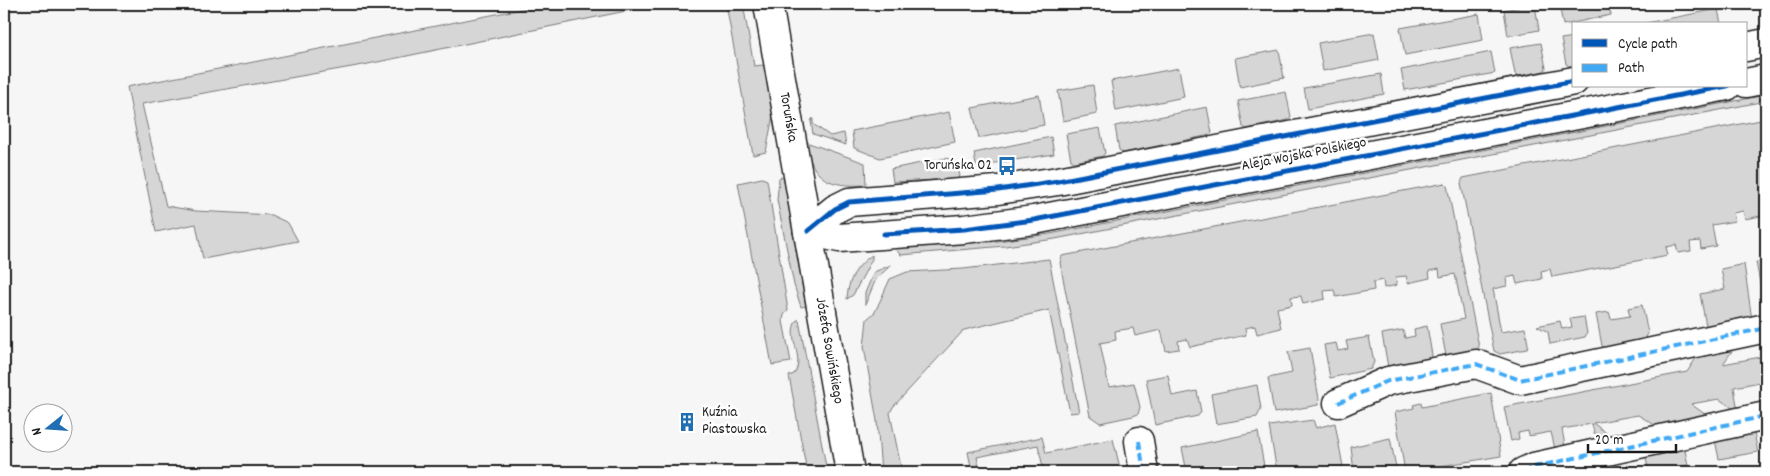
<svg xmlns="http://www.w3.org/2000/svg" width="1770" height="476" font-family="Dekko,sans-serif">
	<style>
		.green { fill: #d6d6d6; stroke: #797979 }
		.lines { fill: none; stroke-linecap: round; stroke-linejoin: round }
		.minor-casing { stroke: #1c1c1c; stroke-width: 31 }
		.minor { stroke: #fff; stroke-width: 28 }
		.quiet { stroke: #3fa9f5; stroke-width: 4; stroke-dasharray: 8 4; stroke-linecap: butt }
		.cycleway-casing { stroke: #fff; stroke-width: 8 }
		.cycleway { stroke: #0057b8; stroke-width: 5 }
		.labels { text-anchor: middle; dominant-baseline: central; stroke-width: 5; stroke-linejoin: round; paint-order: stroke }
		.street-label { font-size: 15px; fill: #1c1c1c; stroke: #fff }
		.poi-label { font-size: 15px; fill: #1c1c1c; stroke: #fff; text-anchor: end }
	</style>
	<rect width="100%" height="100%" fill="#f6f6f6"/>
	<filter id="ink" filterUnits="userSpaceOnUse"><feTurbulence type="fractalNoise" baseFrequency=".02" numOctaves="2"/><feDisplacementMap in="SourceGraphic" scale="10" xChannelSelector="R" yChannelSelector="G"/><feConvolveMatrix kernelMatrix="1 2 1 2 8 2 1 2 1" color-interpolation-filters="sRGB"/></filter>
	<g filter="url(#ink)">
		<!-- green -->
		<path class="green" d="M547 4H660L363 65 142 104 166 206 196 211 271 215 288 223 298 241 203 259 196 224 156 232 127 87Z
			M726 4H743L754 66 764 65 773 115 766 152 753 155Z
			M1518 4H1539L1535 5 1539 30 1508 36 1504 10 1519 7Z
			M1559 4H1608L1611 15 1563 25Z
			M1718 9 1721 24H1641Z
			M1479 14 1483 40 1405 55 1400 28Z
			M1374 33 1379 60 1323 71 1318 43Z
			M1574 37V65L1569 66 1566 64 1561 39Z
			M1541 43 1546 68 1544 71 1518 76 1515 74 1510 48Z
			M1279 50 1284 78 1240 87 1235 58Z
			M1491 52 1495 73 1405 90 1401 70Z
			M1179 68 1184 97 1116 111 1111 81Z
			M1381 74 1384 94 1308 109 1304 88Z
			M1093 85 1097 114 1063 121 1058 91Z
			M1286 92 1291 117 1288 120 1246 129 1243 127 1238 101Z
			M1039 95 1044 125 979 138 972 108Z
			M1766 95V101L1055 239 1005 246 901 255 896 250 897 248 990 242 1050 234Z
			M1207 107 1212 133 1210 135 1123 153 1119 150 1115 126Z
			M949 112 955 142 880 158 854 148 852 131Z
			M813 118V124L830 136 844 133 846 145 813 134 811 121Z
			M1766 119V215L1745 219 1743 211 1733 213 1735 221 1712 225 1716 246 1701 249 1700 241 1690 242 1691 251 1678 253 1676 245 1666 247 1668 255 1552 277 1550 269 1541 271 1542 279 1517 284 1515 276 1506 278 1507 286 1493 289 1501 332 1525 328 1528 344 1527 349 1500 354 1494 351 1461 183 1463 178Z
			M1100 128 1105 153 1103 156 1074 162 1071 160 1066 134Z
			M1051 137 1054 154 976 166 974 153Z
			M806 142 865 163 866 185C830 187 811 180 806 142Z
			M946 158 956 161 960 176 957 179 893 182 891 169Z
			M781 177 784 179 806 306 801 307 794 285 777 200 779 178Z
			M762 178 767 180 788 310 784 315 783 321 791 362 772 365 738 183Z
			M1445 183 1447 185 1479 347 1477 350 1446 356 1440 324 1464 319 1455 274 1440 277 1439 269 1429 271 1430 278 1408 283 1406 276 1396 277 1397 285 1384 288 1383 280 1373 282 1374 290 1336 297 1334 290 1324 291 1325 299 1303 304 1301 296 1291 297 1292 305 1277 308 1281 328 1257 334 1255 326 1245 328 1246 335 1190 347 1187 339 1178 341 1179 349 1166 351 1161 330 1135 336 1133 328 1115 331 1116 340 1100 343 1109 387 1134 383 1140 407 1138 414 1133 416 1100 423 1090 416 1060 263 1062 256Z
			M872 255V259L853 295 847 299C848 280 856 266 872 255Z
			M1049 259 1079 412 1070 413 1049 310 964 330 893 407 890 413 902 472H881L877 421 864 347 867 319 875 312 890 279 907 272 963 269Z
			M1766 260V304H1764L1756 262Z
			M1744 264 1752 320 1707 331 1700 294 1725 289 1721 269Z
			M891 265 876 279 865 305V293L874 272Z
			M1642 305 1648 333 1645 340 1603 351 1596 314 1609 312 1611 319 1630 316 1628 308Z
			M1584 317 1587 333 1585 337 1550 344 1548 332 1537 326 1560 321 1562 329 1572 327 1570 319Z
			M797 320H799L827 472H807L789 376 794 374C806 357 785 336 797 320Z
			M1427 326 1432 355 1429 360 1388 367 1382 334 1403 330 1405 338 1415 336 1414 329Z
			M1369 337 1374 362 1371 369 1330 378 1324 345 1336 343 1338 351 1348 349 1346 341Z
			M1736 345 1723 364 1766 356V385L1765 381 1734 387 1738 412 1719 399 1691 404 1706 415 1658 427 1638 415 1593 423 1609 435 1603 436 1594 433 1592 424 1562 429 1565 446 1555 449 1551 432 1529 436 1528 431 1518 433 1519 439 1511 441 1504 407 1687 372 1700 352Z
			M1310 348 1319 399 1318 405 1274 413 1268 378 1292 373 1288 352Z
			M1168 375 1172 396 1197 391 1201 412 1198 416 1155 425 1146 379Z
			M1257 385 1261 409 1257 417 1216 424 1211 394Z
			M1491 393 1501 456 1405 472 1395 412 1414 408 1413 405 1421 403 1422 407Z
			M1313 420 1316 428 1335 423 1344 472H1277L1269 426Z
			M1753 428 1758 452 1719 459 1715 440Z
			M1258 432 1265 472H1187L1182 448Z
			M1042 437 1046 453 1113 439 1121 472H1044L1038 445 977 457 980 472H972L968 452Z
			M1390 438 1397 472H1354L1351 447Z
			M1683 441 1688 465 1649 472 1645 454Z
			M1614 459 1617 472H1576L1581 466Z"/>
		<g class="lines">
			<!-- minor casing -->
			<g class="minor-casing">
				<g id="minor">
					<path id="s1" d="M768 4 850 472"/>
					<path d="M1746 47 1766 43"/>
					<path d="M1746 83 1766 79"/>
					<path d="M808 231 839 238 853 237 964 229 1034 220 1727 86"/>
					<path d="M808 231 835 209 849 202 998 190 1058 181 1574 81"/>
					<path d="M1338 403 1388 381 1476 364 1520 380 1766 328"/>
					<path d="M1139 441 1144 472"/>
					<path d="M1523 472 1534 467 1766 416"/>
				</g>
			</g>
			<!-- minor -->
			<use href="#minor" class="minor"/>
			<!-- quiet -->
			<path class="quiet" d="M1338 403 1388 381 1476 364 1520 380 1766 328
				M1139 441 1144 472
				M1523 472 1534 467 1766 416"/>
			<!-- cycleway casing -->
			<g class="cycleway-casing">
				<path id="cycleway" d="M808 231 835 209 849 202 998 190 1058 181 1574 81
					M884 234 964 229 1034 220 1727 86"/>
			</g>
			<!-- cycleway -->
			<use href="#cycleway" class="cycleway"/>
		</g>
	</g>
	<!-- icons -->
	<defs>
		<g id="bus-bare" transform="scale(1.5)"><path d="M-5-6H5V4H4V6H2V4H-2V6H-4V4H-5ZM-3.5-4V0h7V-4ZM-3.5 1.2v1.5H-2V1.2ZM2 1.2v1.5H3.5V1.2Z" fill="#1f6fb2" stroke="#fff" stroke-width="2.5" paint-order="stroke"/></g>
		<g id="building-bare" transform="scale(1.5)"><path d="M-4-6H4V6H1V3H-1V6H-4ZM-2.5-4.3h1.7v1.8h-1.7ZM.8-4.3h1.7v1.8H.8ZM-2.5-1h1.7V.8h-1.7ZM.8-1h1.7V.8H.8Z" fill="#1f6fb2" stroke="#fff" stroke-width="2.5" paint-order="stroke"/></g>
	</defs>
	<g fill-rule="evenodd">
		<use href="#bus-bare" x="1007" y="166"/>
		<use href="#building-bare" x="687" y="422"/>
	</g>
	<g class="labels">
		<!-- street labels -->
		<g class="street-label">
			<text stroke="none"><textPath href="#s1" startOffset="115">Toruńska</textPath></text>
			<text transform="translate(1304 155) rotate(-11)">Aleja Wojska Polskiego</text>
			<text stroke="none"><textPath href="#s1" startOffset="352">Józefa Sowińskiego</textPath></text>
		</g>
		<!-- poi labels -->
		<g class="poi-label">
			<text x="992" y="166">Toruńska 02</text>
			<text x="702" y="413" text-anchor="start">Kuźnia<tspan x="702" dy="17">Piastowska</tspan></text>
		</g>
	</g>
	<!-- margin -->
	<rect width="1770" height="476" fill="none" stroke="#fff" stroke-width="20"/>
	<rect x="10" y="10" width="1750" height="456" fill="none" stroke="#1c1c1c" stroke-width="2" filter="url(#ink)"/>
	<!-- legend -->
	<rect x="1572" y="22" width="175" height="65" fill="#ffffff" stroke="#a4a4a4"/>
	<rect x="1582" y="39" width="25" height="8" fill="#0057b8" stroke="#a4a4a4"/>
	<text x="1618" y="48" font-size="15" fill="#1c1c1c">Cycle path</text>
	<rect x="1582" y="64" width="25" height="8" fill="#3fa9f5" stroke="#a4a4a4"/>
	<text x="1618" y="72" font-size="15" fill="#1c1c1c">Path</text>
	<!-- north arrow -->
	<g transform="translate(48 428) rotate(253)"><circle r="24" fill="#ffffff" stroke="#a4a4a4"/>
	<path d="M0-4L9 19L0 12L-9 19Z" fill="#1f6fb2"/>
	<text y="-8" font-size="14" font-weight="bold" text-anchor="middle" fill="#1c1c1c">N</text>
	</g>
	<!-- scale -->
	<path d="M1588 444v8h88v-8" fill="none" stroke="#1c1c1c" stroke-width="2.5"/>
	<text x="1595" y="444" font-size="15" fill="#1c1c1c" stroke="#ffffff" stroke-width="4" paint-order="stroke">20 m</text>
</svg>
